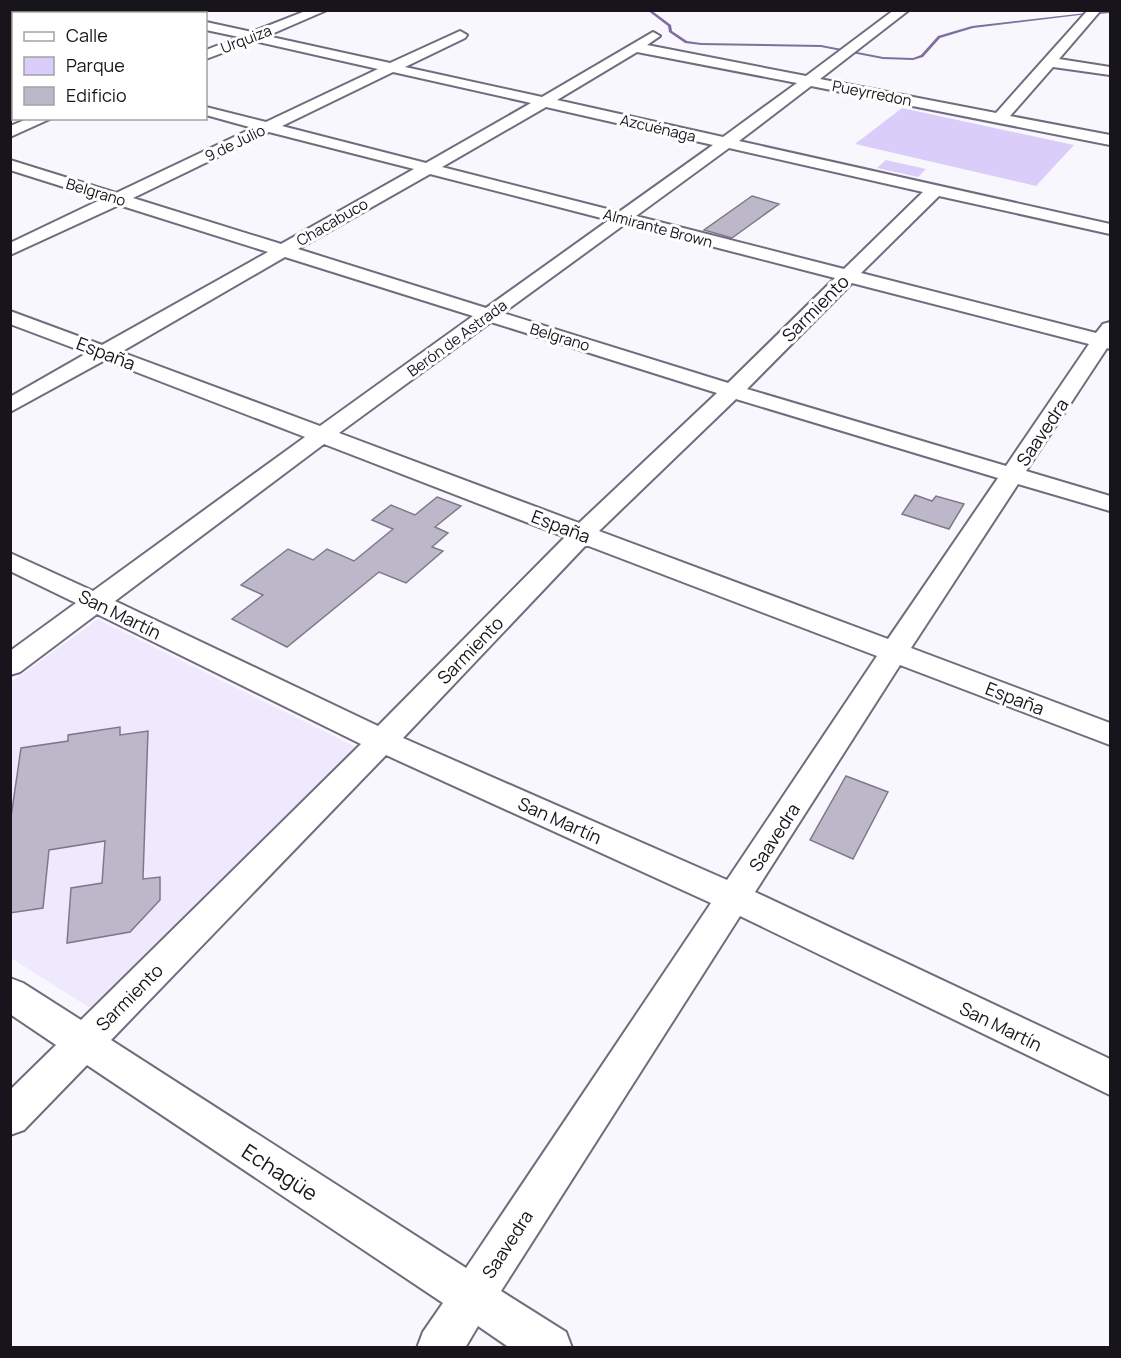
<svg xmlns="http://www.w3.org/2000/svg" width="1121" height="1358" font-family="Manrope,sans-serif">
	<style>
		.built { fill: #efe9fe }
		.green { fill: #dbcdfa }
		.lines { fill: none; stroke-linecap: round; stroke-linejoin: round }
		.stream { fill: #7f6f9d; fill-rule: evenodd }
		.building { fill: #bcb7c9; stroke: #7e798a; stroke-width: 1.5 }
		.street-casing { stroke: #716c7d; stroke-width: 4 }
		.street { fill: #fff; fill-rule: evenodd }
		.labels { text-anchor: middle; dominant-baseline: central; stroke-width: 6; stroke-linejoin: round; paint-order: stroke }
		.far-street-label { font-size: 15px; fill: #17151b; stroke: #fff }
		.street-label { font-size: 18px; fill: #17151b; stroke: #fff }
		.near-street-label { font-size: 21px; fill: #17151b; stroke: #fff }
	</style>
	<rect width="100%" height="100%" fill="#f9f7fe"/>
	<!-- built -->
	<path class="built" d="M98 619 356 747 90 1008 11 958 10 683Z"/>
	<!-- green -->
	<path class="green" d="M902 108 1074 145 1036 186 855 144Z
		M886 160 926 169 918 177 877 168Z"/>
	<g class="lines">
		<!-- stream -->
		<path class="stream" d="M647 10H651L671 25 672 31 687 41 701 43 821 45 883 57 913 58 921 55 938 36 972 26 1086 13 1088 14 973 28 940 38 923 57 913 60 883 59 821 47 701 45 685 43 669 32 668 26Z
			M1110 11V13L1099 14 1097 13Z"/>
	</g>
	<!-- building -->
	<path class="building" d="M752 196 779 204 732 238 704 230Z
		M915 495 932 501 936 496 964 504 949 529 902 514Z
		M437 497 461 506 435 527 448 533 432 547 443 551 406 583 379 572 287 647 232 619 263 595 241 585 288 549 313 560 327 549 354 561 393 529 372 520 391 505 415 515Z
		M120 727V735L148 731 143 879 160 877V900L130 932 67 943 71 888 102 883 105 841 49 850 43 908 10 913V824L21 748 68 741V735Z
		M846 776 888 792 853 859 810 840Z"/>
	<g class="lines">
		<!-- street casing -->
		<g class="street-casing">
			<path id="street" d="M135 10H156L160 14H139Z
				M308 10H327L267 36 390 63 460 31 467 35 465 38 405 67 542 97 653 32 660 36 647 45 806 76 894 10H909L820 79 996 113 1088 10H1101L1059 59 1110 67V75L1053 67 1010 116 1110 135V145L811 86 739 141 1110 224V234L939 196 861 273 1096 333 1103 324 1110 322V349L1107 348 1026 471 1110 496V511L1018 484 911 648 1110 723V745L900 665 755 892 1110 1059V1095L740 916 501 1291 566 1332 572 1348H510L478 1326 465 1348H417L423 1332 443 1303 87 1065 24 1130 10 1135V1090L56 1045 10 1014V978L23 983 81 1020 361 744 97 614 20 672 10 675V651L76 603 10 571V553L93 591 305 437 105 360 10 412V397L87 353 10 324V311L102 345 268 252 119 205 10 255V243L102 199 10 170V160L116 193 253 128 206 115V107L266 122 378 69 254 41 206 59V50L239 37 206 30V22L252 32ZM637 52 797 83 723 137 557 100ZM393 72 531 103 426 163 282 126ZM546 107 713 145 619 212 442 167ZM269 132 414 169 281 244 133 198ZM729 148 923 192 844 269 636 216ZM430 174 609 220 486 308 298 249ZM625 224 835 278 728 383 503 313ZM285 257 473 316 320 426 121 352ZM852 283 1089 344 1006 466 747 389ZM491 322 717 393 579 523 339 433ZM736 399 998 478 888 639 599 531ZM324 444 565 537 378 726 115 601ZM586 545 877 656 727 880 403 738ZM386 755 711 903 466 1268 111 1040Z
				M14 45V53L10 54V46Z
				M30 118H52L10 137V126Z"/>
		</g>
		<!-- street -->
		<use href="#street" class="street"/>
	</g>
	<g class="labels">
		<!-- far-street labels -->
		<g class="far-street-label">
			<text transform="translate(246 39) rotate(-21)">Urquiza</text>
			<text transform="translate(872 93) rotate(11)">Pueyrredon</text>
			<text transform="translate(658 128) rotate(13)">Azcuénaga</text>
			<text transform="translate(235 143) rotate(-26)">9 de Julio</text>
			<text transform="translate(96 192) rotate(17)">Belgrano</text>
			<text transform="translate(332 222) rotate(-30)">Chacabuco</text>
			<text transform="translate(658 228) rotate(15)">Almirante Brown</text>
			<text transform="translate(560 337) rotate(17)">Belgrano</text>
			<text transform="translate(457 338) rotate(-36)">Berón de Astrada</text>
		</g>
		<!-- street labels -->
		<g class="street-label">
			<text transform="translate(815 308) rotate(-45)">Sarmiento</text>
			<text transform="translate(106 353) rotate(21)">España</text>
			<text transform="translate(1042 432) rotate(-56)">Saavedra</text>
			<text transform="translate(561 526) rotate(21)">España</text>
			<text transform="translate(120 614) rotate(26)">San Martín</text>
			<text transform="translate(470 650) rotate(-46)">Sarmiento</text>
			<text transform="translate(1015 698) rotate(21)">España</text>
			<text transform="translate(560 820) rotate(24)">San Martín</text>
			<text transform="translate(774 837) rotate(-57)">Saavedra</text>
			<text transform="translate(129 997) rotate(-45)">Sarmiento</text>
			<text transform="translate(1001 1026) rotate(26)">San Martín</text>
			<text transform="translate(507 1244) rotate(-57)">Saavedra</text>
		</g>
		<!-- near-street labels -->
		<g class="near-street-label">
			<text transform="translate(280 1172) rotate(33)">Echagüe</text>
		</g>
	</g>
	<!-- border -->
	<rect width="1121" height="1358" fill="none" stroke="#17151b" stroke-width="24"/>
	<!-- legend -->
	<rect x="12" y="12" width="195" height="108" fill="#ffffff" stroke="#a2a1a4" stroke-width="1.5"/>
	<rect x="24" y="32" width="30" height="9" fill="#ffffff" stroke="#a2a1a4" stroke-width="1.5"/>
	<text x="66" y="42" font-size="18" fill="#17151b">Calle</text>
	<rect x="24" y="57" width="30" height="18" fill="#dbcdfa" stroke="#a2a1a4" stroke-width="1.5"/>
	<text x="66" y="72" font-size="18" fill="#17151b">Parque</text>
	<rect x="24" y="87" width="30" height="18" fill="#bcb7c9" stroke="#a2a1a4" stroke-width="1.5"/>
	<text x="66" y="102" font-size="18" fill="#17151b">Edificio</text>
</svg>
